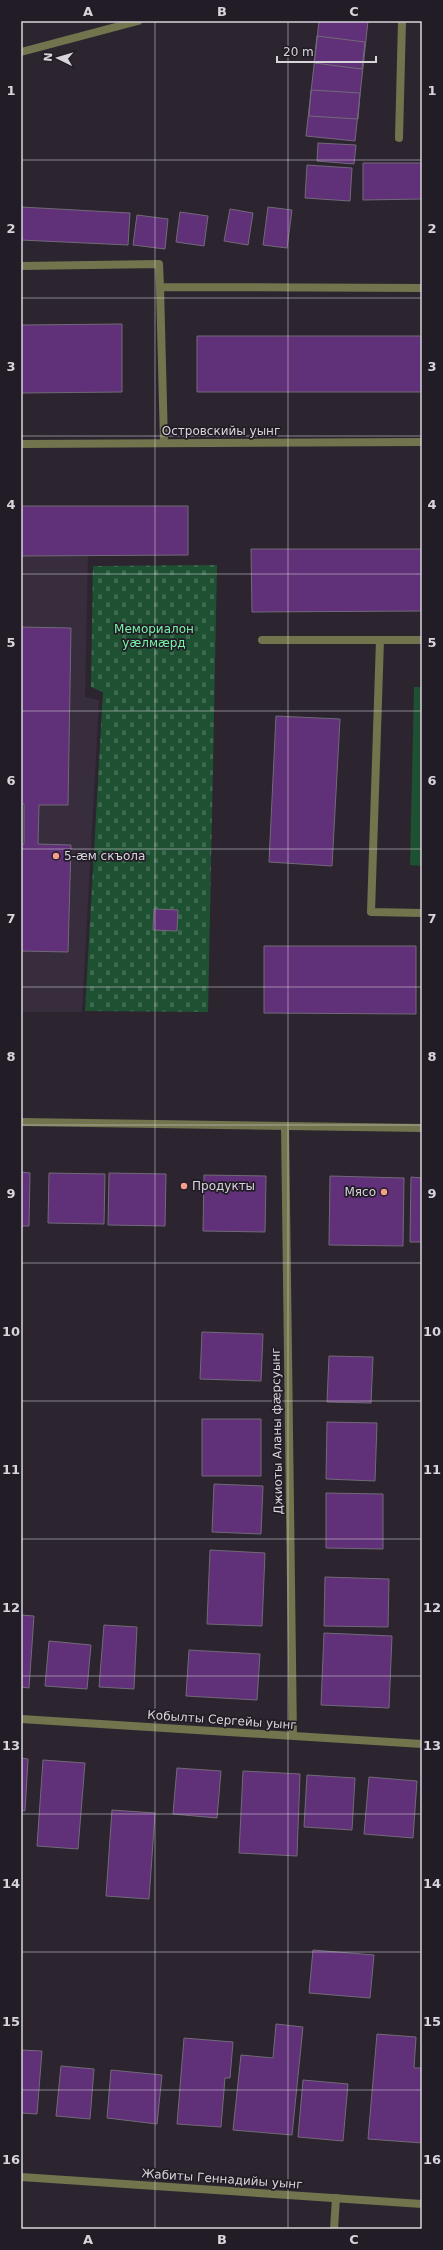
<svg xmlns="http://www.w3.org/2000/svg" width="443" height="2250" font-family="'DejaVu Sans',sans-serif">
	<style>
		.built { fill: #372d3d }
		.grass { fill: #1e5132 }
		.cemetery { fill: url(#cemetery-stones) }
		.building { fill: #603079; stroke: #726a77 }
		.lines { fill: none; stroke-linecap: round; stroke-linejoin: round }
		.service { stroke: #72744d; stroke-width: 8 }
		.minor { stroke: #72744d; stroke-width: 8 }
		.tertiary { stroke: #72744d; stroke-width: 8 }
		.grid { fill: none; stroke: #d8d4db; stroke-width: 1; stroke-opacity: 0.55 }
		.poi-dot { fill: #f49e8a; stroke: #221c26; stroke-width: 1.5 }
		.labels { text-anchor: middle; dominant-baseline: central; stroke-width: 3.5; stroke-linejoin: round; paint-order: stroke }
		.street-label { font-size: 12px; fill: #d8d4db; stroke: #221c26 }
		.park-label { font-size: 12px; fill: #78f4a7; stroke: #221c26 }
		.poi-label { font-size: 12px; fill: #d8d4db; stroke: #221c26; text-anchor: start }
		.neatline { fill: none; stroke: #d8d4db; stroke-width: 1.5 }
		.grid-label { font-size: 13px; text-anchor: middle; font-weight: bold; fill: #d8d4db }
	</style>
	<defs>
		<pattern id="cemetery-stones" width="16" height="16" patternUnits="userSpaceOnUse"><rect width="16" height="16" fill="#1e5132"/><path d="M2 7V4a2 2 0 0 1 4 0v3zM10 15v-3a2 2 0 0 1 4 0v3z" fill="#3e694f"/></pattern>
	</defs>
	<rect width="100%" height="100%" fill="#2c2530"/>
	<!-- built -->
	<path class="built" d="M21 556H88L85 697 99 700 82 1012H21Z"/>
	<!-- grass -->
	<path class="grass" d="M414 687H422V866L410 865Z"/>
	<!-- cemetery -->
	<path class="cemetery" d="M217 565 208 1012 85 1011 103 692 91 687 93 566Z"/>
	<!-- building -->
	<path class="building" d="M319 21H368L355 141 306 136Z
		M317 36 365 42 362 69 314 63Z
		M311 90 360 93 358 119 309 116Z
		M318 143 356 145 354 164 317 161Z
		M363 163H422V199L363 200Z
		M307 165 352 168 350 201 305 198Z
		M21 207 130 213 128 245 21 240Z
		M268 207 292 210 287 248 263 245Z
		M230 209 253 213 248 245 224 241Z
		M180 212 208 216 204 246 176 242Z
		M137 215 168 219 165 249 133 245Z
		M122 324V392L21 393V325Z
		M197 336H422V392H197Z
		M21 506H188V555L21 556Z
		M251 549H422V611L252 612Z
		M21 627 71 628 68 805H39L38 844 71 845 68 952 21 951V844H24V804H21Z
		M276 716 340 719 332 866 269 862Z
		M154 909 178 910 177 931 153 930Z
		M264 946H416V1014L264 1013Z
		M21 1172 30 1173 29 1226H21Z
		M49 1173 105 1174 104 1224 48 1223Z
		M109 1173 166 1174 165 1226 108 1225Z
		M204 1175 266 1176 265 1232 203 1231Z
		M330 1176 404 1178 403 1246 329 1245Z
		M411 1177 422 1178V1242H410Z
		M202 1332 263 1334 261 1381 200 1379Z
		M329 1356 373 1357 371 1403 327 1402Z
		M202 1419H261V1476H202Z
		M327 1422 377 1423 375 1481 326 1479Z
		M214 1484 263 1486 261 1534 212 1532Z
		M326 1493 383 1494V1549L326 1548Z
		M210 1550 265 1553 262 1626 207 1624Z
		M325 1577 389 1579 388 1627 324 1626Z
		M21 1615 34 1616 29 1688 21 1687Z
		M104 1625 137 1627 134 1689 99 1687Z
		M324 1633 392 1636 389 1708 321 1705Z
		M49 1641 91 1645 87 1689 45 1686Z
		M189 1650 260 1654 257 1700 186 1696Z
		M21 1758 28 1759 25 1811 21 1810Z
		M43 1760 85 1763 78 1849 37 1846Z
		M177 1768 221 1771 217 1818 173 1814Z
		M243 1771 300 1774 297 1856 239 1853Z
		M307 1775 355 1778 352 1830 304 1827Z
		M369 1777 417 1781 413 1838 364 1834Z
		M112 1810 155 1813 149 1899 106 1896Z
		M313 1950 374 1955 370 1998 309 1993Z
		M276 2024 303 2027 292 2135 233 2130 241 2055 273 2058Z
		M377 2034 416 2037 414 2068H422V2143L368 2139Z
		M184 2038 233 2042 230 2078H225L221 2127 177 2124Z
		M21 2050 42 2051 37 2114 21 2113Z
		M61 2066 94 2069 90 2119 56 2116Z
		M111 2070 162 2075 157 2124 107 2118Z
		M303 2080 348 2084 343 2141 298 2137Z"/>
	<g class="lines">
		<!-- service -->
		<path class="service" d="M21 52 138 21
			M399 138 402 21
			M21 266 159 264 160 287
			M164 443 160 287 422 288
			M262 640H380
			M422 640H380L371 912 422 913
			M334 2229 336 2198"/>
		<!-- minor -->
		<path class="minor" d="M21 444 422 442
			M285 1126 293 1736
			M21 1719 422 1744
			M21 2177 422 2204"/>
		<!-- tertiary -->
		<path class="tertiary" d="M21 1122 422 1128"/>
	</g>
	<!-- grid -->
	<path class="grid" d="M155 21V2229M288 21V2229M21 160H422M21 298H422M21 436H422M21 574H422M21 711H422M21 849H422M21 987H422M21 1125H422M21 1263H422M21 1401H422M21 1539H422M21 1676H422M21 1814H422M21 1952H422M21 2090H422"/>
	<!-- markers -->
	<g class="poi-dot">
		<circle cx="56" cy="856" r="4"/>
		<circle cx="184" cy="1186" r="4"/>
		<circle cx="384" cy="1192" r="4"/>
	</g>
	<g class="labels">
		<!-- street labels -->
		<g class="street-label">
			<text x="221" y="431">Островскийы уынг</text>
			<text transform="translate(277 1431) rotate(-91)">Джиоты Аланы фæрсуынг</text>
			<text transform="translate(222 1720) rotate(4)">Кобылты Сергейы уынг</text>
			<text transform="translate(222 2179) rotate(4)">Жабиты Геннадийы уынг</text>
		</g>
		<!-- park labels -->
		<g class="park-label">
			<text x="154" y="629">Мемориалон<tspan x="154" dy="14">уæлмæрд</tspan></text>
		</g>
		<!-- poi labels -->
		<g class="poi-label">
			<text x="64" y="856">5-æм скъола</text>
			<text x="192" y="1186">Продукты</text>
			<text x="376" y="1192" text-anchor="end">Мясо</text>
		</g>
	</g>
	<!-- border -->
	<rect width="443" height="2250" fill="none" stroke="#221c26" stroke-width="44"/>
	<!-- north arrow -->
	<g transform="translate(58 58) rotate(275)" stroke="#221c26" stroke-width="3" paint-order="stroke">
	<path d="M0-3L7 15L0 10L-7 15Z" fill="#d8d4db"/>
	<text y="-6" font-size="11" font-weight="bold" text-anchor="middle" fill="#d8d4db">N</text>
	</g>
	<!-- scale -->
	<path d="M277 56v6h99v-6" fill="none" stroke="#d8d4db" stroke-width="2"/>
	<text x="283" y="56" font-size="12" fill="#d8d4db" stroke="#221c26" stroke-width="3" paint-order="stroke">20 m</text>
	<rect x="22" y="22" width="399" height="2206" class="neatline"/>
	<g class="grid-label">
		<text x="88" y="16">A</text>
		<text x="222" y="16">B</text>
		<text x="354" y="16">C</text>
		<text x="11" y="95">1</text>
		<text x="432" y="95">1</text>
		<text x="11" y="233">2</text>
		<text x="432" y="233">2</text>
		<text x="11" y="371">3</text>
		<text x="432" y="371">3</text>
		<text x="11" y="509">4</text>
		<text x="432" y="509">4</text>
		<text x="11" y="647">5</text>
		<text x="432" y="647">5</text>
		<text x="11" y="785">6</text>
		<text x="432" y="785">6</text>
		<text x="11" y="923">7</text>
		<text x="432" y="923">7</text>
		<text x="11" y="1061">8</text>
		<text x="432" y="1061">8</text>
		<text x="11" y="1198">9</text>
		<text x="432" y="1198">9</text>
		<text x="11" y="1336">10</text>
		<text x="432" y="1336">10</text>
		<text x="11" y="1474">11</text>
		<text x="432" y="1474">11</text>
		<text x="11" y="1612">12</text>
		<text x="432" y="1612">12</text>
		<text x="11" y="1750">13</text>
		<text x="432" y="1750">13</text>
		<text x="11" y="1888">14</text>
		<text x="432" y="1888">14</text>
		<text x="11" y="2026">15</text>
		<text x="432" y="2026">15</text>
		<text x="11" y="2164">16</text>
		<text x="432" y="2164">16</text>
		<text x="88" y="2244">A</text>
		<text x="222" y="2244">B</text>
		<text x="354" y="2244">C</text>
	</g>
</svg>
